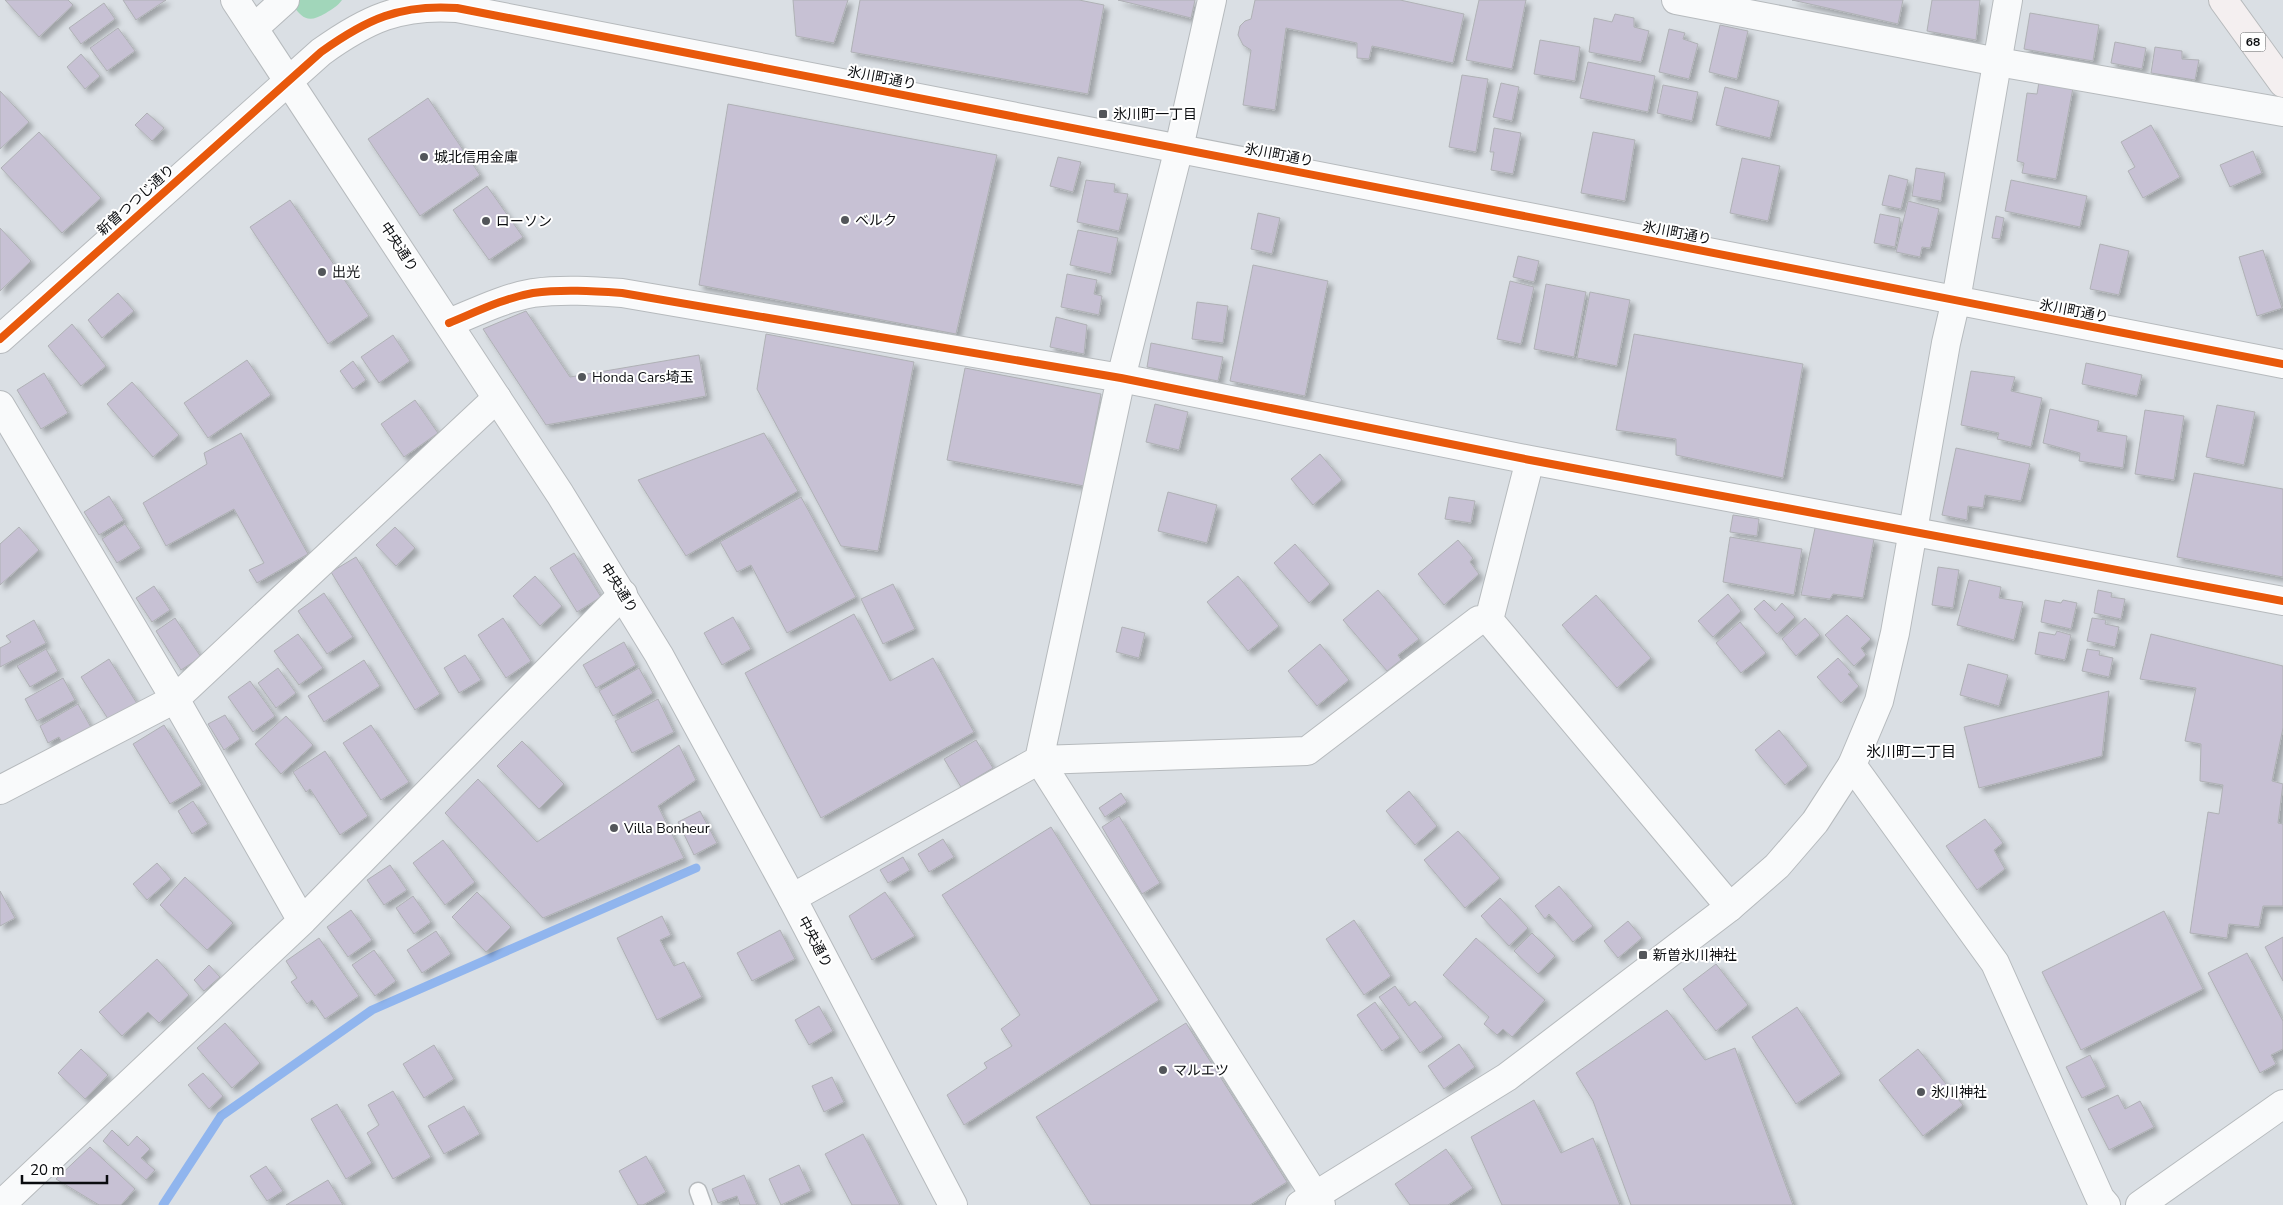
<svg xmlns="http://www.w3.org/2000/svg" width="2283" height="1205" font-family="'Nunito Sans','Noto Sans JP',sans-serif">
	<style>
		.green { fill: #a1d6ba }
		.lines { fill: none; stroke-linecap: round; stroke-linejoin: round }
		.stream { stroke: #90b5ee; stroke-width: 9 }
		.building { fill: #c7c1d4; stroke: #afb1b5; filter: url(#shadow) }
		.service-casing { stroke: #b6babd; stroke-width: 19 }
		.minor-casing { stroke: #b6babd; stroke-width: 30 }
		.tertiary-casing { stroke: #b6babd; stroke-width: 30 }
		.primary-casing { stroke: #b7babc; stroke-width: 30 }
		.service { stroke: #f9fafb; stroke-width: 16 }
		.minor { stroke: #f9fafb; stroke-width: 28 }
		.tertiary { stroke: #f9fafb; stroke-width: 28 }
		.primary { stroke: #f4eff0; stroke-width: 28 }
		.cycleway-casing { stroke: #fff; stroke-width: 11 }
		.cycleway { stroke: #e8590c; stroke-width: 8 }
		.poi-dot { fill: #53565a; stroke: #fff; stroke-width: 2 }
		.labels { text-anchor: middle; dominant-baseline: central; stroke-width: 4; stroke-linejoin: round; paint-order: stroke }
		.shield { fill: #fff; stroke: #545557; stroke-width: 1 }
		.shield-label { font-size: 12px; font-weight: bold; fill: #0a0c0f }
		.street-label { font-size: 14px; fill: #0a0c0f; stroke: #fff }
		.poi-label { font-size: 14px; fill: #0a0c0f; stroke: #fff; text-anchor: start }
		.neighbourhood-label { font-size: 15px; fill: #0a0c0f; stroke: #fff }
	</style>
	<defs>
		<filter id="shadow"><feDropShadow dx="4.5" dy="4.5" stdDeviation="2.5" flood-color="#0004"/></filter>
	</defs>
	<rect width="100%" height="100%" fill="#dadfe4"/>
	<!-- green -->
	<path class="green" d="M297 0H342C338 6 332 9 326 13 309 23 303 20 292 4Z"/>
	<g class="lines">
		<!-- stream -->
		<path class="stream" d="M163 1205 221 1116 372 1010 696 868"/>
	</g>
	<!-- building -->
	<path class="building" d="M5 0H68L73 5 39 37Z
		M123 0H166L136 20Z
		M793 0H848L834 43 796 36Z
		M860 0H1079L1104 5 1088 94 851 52Z
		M1118 0H1195L1191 18Z
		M1255 0H1400L1464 14 1453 63 1372 46 1369 59 1357 58V43L1286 28 1275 110 1243 105 1251 50 1243 45 1238 35 1240 26 1245 21 1251 19Z
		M1479 0H1526L1512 69 1466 60Z
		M1792 0H1903L1898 24Z
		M1932 0H1980L1976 40 1927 31Z
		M104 3 115 19 81 44 69 28Z
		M2030 13 2099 25 2093 61 2024 49Z
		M1615 14 1634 18V27L1649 31 1641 62 1589 52 1594 18 1612 22Z
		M1720 25 1748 31 1737 79 1709 72Z
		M118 28 135 51 107 71 90 48Z
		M1669 29 1685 33 1683 39 1698 44 1689 79 1659 72Z
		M1540 40 1580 47 1575 81 1534 74Z
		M2115 42 2146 48 2142 69 2111 63Z
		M2155 47 2182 51V59L2199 60 2195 80 2151 73Z
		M81 54 100 76 85 89 67 67Z
		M1588 62 1655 76 1648 112 1580 98Z
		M1462 75 1488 79 1476 152 1449 147Z
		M2039 82 2073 88 2056 179 2022 173 2024 163 2017 161 2027 93 2037 94Z
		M1501 83 1519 87 1512 121 1493 117Z
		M1663 85 1698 92 1692 121 1657 113Z
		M1725 87 1779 101 1770 138 1716 125Z
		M0 91 29 122 0 149Z
		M428 98 480 175 420 216 368 139Z
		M728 104 997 155 956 334 699 285Z
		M147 113 164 128 152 141 135 125Z
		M2151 125 2180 177 2143 198 2128 171 2135 167 2121 142Z
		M1494 128 1521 133 1513 174 1491 170 1494 152H1490Z
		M39 132 101 198 62 233 1 168Z
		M1593 132 1635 140 1625 201 1581 193Z
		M2253 151 2262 173 2230 187 2220 165Z
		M1058 157 1081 162 1073 192 1050 186Z
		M1742 158 1780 166 1768 221 1730 213Z
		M1916 168 1945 173 1941 201 1912 196Z
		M1889 175 1908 180 1901 209 1882 205Z
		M1086 180 1115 184 1114 192 1128 194 1119 231 1077 222Z
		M2011 180 2087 196 2080 227 2005 211Z
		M487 186 523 237 489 260 453 210Z
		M290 200 369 316 328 344 250 227Z
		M1908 201 1939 209 1930 248 1922 247 1920 257 1896 252Z
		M1258 213 1280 218 1272 254 1251 249Z
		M1880 214 1900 218 1895 247 1874 243Z
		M1996 216 2004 218 2000 239 1992 238Z
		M0 228 31 261 0 291Z
		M1078 230 1118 238 1111 274 1070 265Z
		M2100 244 2129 251 2119 295 2090 289Z
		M2263 250 2282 308 2257 316 2239 257Z
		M1518 256 1539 261 1534 282 1513 277Z
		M1253 265 1328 281 1305 396 1230 381Z
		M1067 274 1097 280 1094 294 1102 296 1099 315 1061 307Z
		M1510 281 1534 287 1521 344 1497 339Z
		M1546 284 1586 292 1574 357 1534 349Z
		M1590 292 1630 300 1617 366 1577 358Z
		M118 293 134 311 102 338 88 320Z
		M1197 302 1228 306 1223 343 1192 339Z
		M526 311 570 377 699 355 706 396 546 425 483 329Z
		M1056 317 1087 325 1084 354 1050 347Z
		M72 324 106 366 81 386 48 346Z
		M766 334 914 362 878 551 841 546 757 389Z
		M1634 334 1803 364 1783 478 1676 455V439L1616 430Z
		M393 335 410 361 379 383 361 357Z
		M1151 343 1223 357 1218 381 1147 367Z
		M247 360 271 395 208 438 184 403Z
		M353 361 366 380 353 389 340 371Z
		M2086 363 2142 375 2137 396 2082 384Z
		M965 368 1101 394 1084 486 947 460Z
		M1971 371 2015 377 2011 391 2042 398 2031 447 1997 439 1999 433 1961 425Z
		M44 373 68 413 41 429 17 390Z
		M132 382 179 435 153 457 107 404Z
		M415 400 438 433 404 457 381 424Z
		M1155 404 1188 412 1179 450 1146 442Z
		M2217 405 2255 412 2244 465 2206 457Z
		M2050 409 2099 421 2097 431 2127 436 2123 468 2079 461 2080 453 2043 443Z
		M2145 410 2184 416 2174 480 2135 474Z
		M241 433 308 554 257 583 249 570 264 563 234 509 166 546 143 503 207 464 204 453Z
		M764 433 798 491 686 556 638 480Z
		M1956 448 2030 464 2021 501 1985 495 1983 508 1968 506 1967 520 1942 515Z
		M1320 454 1342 480 1313 505 1291 479Z
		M2194 473 2283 489V577L2177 557Z
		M1168 492 1217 505 1207 543 1158 531Z
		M109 496 124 520 99 535 84 512Z
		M801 497 856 597 787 633 751 565 737 572 720 542Z
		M1449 497 1475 501 1471 523 1445 519Z
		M1733 515 1759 519 1757 536 1730 532Z
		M125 524 141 548 117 563 102 539Z
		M19 527 39 550 0 585V544Z
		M395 527 415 548 396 566 376 545Z
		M1815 528 1874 539 1863 598 1833 594 1830 599 1801 595Z
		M1730 537 1802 549 1794 595 1723 582Z
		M1458 540 1473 558 1470 562 1479 574 1444 605 1418 574Z
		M1295 544 1330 584 1309 603 1274 563Z
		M574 553 601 597 577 612 550 568Z
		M356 557 440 694 415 710 331 572Z
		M1938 567 1959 570 1953 608 1932 605Z
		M535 576 562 606 540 626 513 596Z
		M1238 576 1279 626 1248 651 1207 602Z
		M1969 580 2001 587 1999 598 2023 602 2014 640 1957 625Z
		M893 584 915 629 883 644 861 599Z
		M154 586 170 610 152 622 136 598Z
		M1378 590 1419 639 1398 655 1401 660 1387 671 1343 620Z
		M2098 590 2112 593 2111 597 2125 599 2121 619 2094 613Z
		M324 593 353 637 327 654 298 611Z
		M1728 594 1741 611 1713 637 1698 621Z
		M1596 595 1651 658 1617 688 1562 625Z
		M1764 600 1775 611 1782 603 1795 617 1777 634 1754 609Z
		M2045 600 2061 603 2063 600 2077 603 2071 629 2041 622Z
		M854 614 890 681 933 658 974 732 821 818 745 673Z
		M1847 615 1871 639 1861 648 1866 655 1854 666 1825 635Z
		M733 617 751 649 722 665 704 633Z
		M175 618 201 657 181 670 156 631Z
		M503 618 531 661 506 678 478 635Z
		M1805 618 1820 635 1796 656 1782 639Z
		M2092 618 2106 620 2105 624 2119 627 2115 647 2087 641Z
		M34 620 46 643 0 667V648L11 642 6 636Z
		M1740 622 1766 653 1741 673 1716 643Z
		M1122 627 1145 633 1139 658 1116 652Z
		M2057 631 2071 635 2065 660 2035 654 2039 632 2055 635Z
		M298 634 323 668 299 685 274 651Z
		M2151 634 2283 666V728L2272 781 2283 784 2278 823 2283 824V906H2263L2259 927 2229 924 2227 938 2190 933 2208 812 2219 814 2223 785 2200 781 2201 744 2185 741 2196 688 2140 679Z
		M624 642 636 665 596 688 583 665Z
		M1320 644 1349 680 1317 706 1288 671Z
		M46 649 58 671 30 687 17 666Z
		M2087 649 2100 651 2099 655 2113 658 2109 677 2082 671Z
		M465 655 481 680 459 693 444 668Z
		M1838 658 1851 672 1848 674 1859 686 1841 703 1817 677Z
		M109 659 138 705 110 722 81 677Z
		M364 660 380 686 324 722 308 696Z
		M1968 664 2008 675 1999 706 1960 695Z
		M278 668 296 693 276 708 258 683Z
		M639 668 653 693 613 716 599 691Z
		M63 678 75 700 37 721 25 699Z
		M250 681 275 716 253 732 228 697Z
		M2109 691 2102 756 1979 788 1964 727Z
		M658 699 674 732 632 753 615 721Z
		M78 704 93 731 65 747 59 737 48 743 40 726Z
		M225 715 240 739 224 750 208 724Z
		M286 716 313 745 281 774 255 744Z
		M164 725 202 785 170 804 133 744Z
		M371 725 409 782 381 800 343 743Z
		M1779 730 1808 766 1785 785 1755 750Z
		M976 740 993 768 961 787 944 759Z
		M522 741 564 784 539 809 497 766Z
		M679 745 696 780 658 806 684 858 543 918 445 813 478 779 537 842Z
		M325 751 368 816 340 835 310 789 306 792 293 772Z
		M1409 791 1437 826 1415 845 1386 811Z
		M1121 793 1127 802 1105 817 1099 808Z
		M193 801 208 824 192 834 178 811Z
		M700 811 717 843 694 855 678 822Z
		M1119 816 1160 883 1142 894 1102 827Z
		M1985 819 2003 843 1994 850 2005 869 1977 890 1946 846Z
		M1051 827 1159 1000 964 1125 947 1095 987 1068 984 1063 1012 1046 1001 1029 1020 1015 942 895Z
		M1458 831 1500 878 1465 908 1424 860Z
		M943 839 954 857 929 872 918 854Z
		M443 840 475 882 445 905 413 863Z
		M903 857 910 870 888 883 880 870Z
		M157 863 171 879 147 900 133 884Z
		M390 865 407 890 384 905 367 880Z
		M185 877 233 923 207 950 160 905Z
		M1559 886 1593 926 1573 942 1549 914 1545 919 1535 906Z
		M0 891 15 918 0 926Z
		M477 892 511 927 486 952 452 917Z
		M885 892 915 936 872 960 849 916Z
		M413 896 431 922 414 934 396 908Z
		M1500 898 1528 928 1509 946 1481 916Z
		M351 910 372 940 348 957 327 927Z
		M2164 911 2203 989 2081 1050 2042 972Z
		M662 916 671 935 660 940 674 966 684 962 702 997 657 1020 617 938Z
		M1354 920 1391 976 1364 995 1326 939Z
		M1628 921 1642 938 1618 958 1604 941Z
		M780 930 795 959 752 981 737 953Z
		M436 931 451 954 422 973 407 950Z
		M1532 933 1555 956 1538 974 1514 951Z
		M2283 937V981L2265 947Z
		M319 938 359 996 325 1019 312 1000 307 1004 291 982 297 978 286 961Z
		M1476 938 1545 1000 1512 1037 1503 1029 1497 1035 1484 1024 1489 1017 1443 975Z
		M374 950 396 981 375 996 352 965Z
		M2247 953 2283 1021V1049L2271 1055 2276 1064 2260 1073 2208 973Z
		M157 959 189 995 159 1023 148 1012 122 1036 99 1012Z
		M1716 964 1748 1005 1716 1031 1683 989Z
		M209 965 220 977 204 991 194 980Z
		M1395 986 1409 1006 1415 1001 1443 1037 1420 1053 1379 997Z
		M1375 1002 1400 1038 1382 1051 1357 1015Z
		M819 1006 833 1031 809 1045 795 1020Z
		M1797 1007 1841 1074 1796 1104 1752 1037Z
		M1667 1010 1705 1060 1735 1048 1793 1205H1631L1593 1101 1576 1073Z
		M225 1023 260 1063 232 1088 197 1048Z
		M1186 1023 1287 1182 1250 1205H1091L1036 1117Z
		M1459 1044 1475 1067 1444 1089 1428 1066Z
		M434 1045 454 1079 424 1098 403 1064Z
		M81 1049 108 1075 85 1099 58 1073Z
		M1918 1049 1963 1105 1923 1136 1879 1080Z
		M2090 1055 2106 1087 2082 1098 2066 1067Z
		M203 1073 223 1096 209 1109 188 1085Z
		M832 1077 844 1102 824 1112 812 1086Z
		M393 1091 431 1157 393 1179 367 1133 379 1125 368 1105Z
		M2118 1095 2125 1109 2140 1101 2154 1127 2109 1150 2088 1109Z
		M1534 1100 1561 1153 1593 1138 1620 1205H1502L1471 1137Z
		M337 1104 372 1163 346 1179 311 1119Z
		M464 1106 480 1134 444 1154 428 1126Z
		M112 1130 128 1146 137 1136 150 1149 141 1158 155 1170 146 1180 103 1141Z
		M863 1134 900 1205H852L825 1154Z
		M90 1147 135 1189 121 1205H99L56 1179Z
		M1446 1149 1473 1188 1448 1205H1410L1395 1184Z
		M646 1156 666 1192 643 1205H638L619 1171Z
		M799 1165 811 1191 781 1205 769 1179Z
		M266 1166 283 1191 267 1201 250 1176Z
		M744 1175 757 1205H740L737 1196 718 1203 712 1189Z
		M328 1180 343 1205H286Z"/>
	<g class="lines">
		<!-- service casing -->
		<g class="service-casing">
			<path id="service" d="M698 1191 703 1205"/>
		</g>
		<!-- minor casing -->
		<g class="minor-casing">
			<path id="minor" d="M1212 0 1179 148 1121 378 1039 760 1321 1205
				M1676 0 1998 62 2283 112
				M254 28 285 0
				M449 323C476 312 504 298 533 293 562 289 593 291 622 293L1121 378 1530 460 2283 601
				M0 405 175 699 302 921
				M1530 460 1489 620 1730 907
				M1852 765 1995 963 2100 1198 2106 1205
				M0 790 175 699 497 398
				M792 898 1039 760 1307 751 1479 620H1489
				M3 1205 7 1199 302 921 623 594"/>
		</g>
		<!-- tertiary casing -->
		<g class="tertiary-casing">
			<path id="tertiary" d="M235 0 560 494 659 655 792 898 953 1205
				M0 339 321 52C367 19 400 4 457 8L2283 364
				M1300 1205 1507 1077 1730 907 1777 866 1815 822 1852 765 1879 701 1895 633 1946 343 1956 300 2008 0
				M2140 1205 2283 1104"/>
		</g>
		<!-- primary casing -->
		<g class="primary-casing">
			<path id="primary" d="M2223 0 2283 83"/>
		</g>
		<!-- service -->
		<use href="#service" class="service"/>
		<!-- minor -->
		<use href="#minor" class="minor"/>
		<!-- tertiary -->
		<use href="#tertiary" class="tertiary"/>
		<!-- primary -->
		<use href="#primary" class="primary"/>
		<!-- cycleway casing -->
		<g class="cycleway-casing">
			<path id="cycleway" d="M449 323C476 312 504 298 533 293 562 289 593 291 622 293L1121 378 1530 460 2283 601
				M0 339 321 52C367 19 400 4 457 8L2283 364"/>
		</g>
		<!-- cycleway -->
		<use href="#cycleway" class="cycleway"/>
	</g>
	<!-- markers -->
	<g class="poi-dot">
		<rect x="1098" y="109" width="10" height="10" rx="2.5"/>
		<circle cx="424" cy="157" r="5"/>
		<circle cx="845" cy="220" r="5"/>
		<circle cx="486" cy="221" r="5"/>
		<circle cx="322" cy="272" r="5"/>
		<circle cx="582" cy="377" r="5"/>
		<circle cx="614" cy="828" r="5"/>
		<rect x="1638" y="950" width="10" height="10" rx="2.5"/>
		<circle cx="1163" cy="1070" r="5"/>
		<circle cx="1921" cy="1092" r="5"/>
	</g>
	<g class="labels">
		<!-- shield labels -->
		<rect class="shield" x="2240.5" y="32.5" width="25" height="19" rx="4"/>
		<g class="shield-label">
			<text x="2253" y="42">68</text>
		</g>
		<!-- street labels -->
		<g class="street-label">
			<text transform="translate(882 78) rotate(11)">氷川町通り</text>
			<text transform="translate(1279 155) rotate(11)">氷川町通り</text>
			<text transform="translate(136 200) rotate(-42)">新曽つつじ通り</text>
			<text transform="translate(1677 233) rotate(11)">氷川町通り</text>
			<text transform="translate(399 247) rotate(57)">中央通り</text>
			<text transform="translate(2074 311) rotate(11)">氷川町通り</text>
			<text transform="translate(619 588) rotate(58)">中央通り</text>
			<text transform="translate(815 942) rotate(62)">中央通り</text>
		</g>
		<!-- poi labels -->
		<g class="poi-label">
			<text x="1113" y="114">氷川町一丁目</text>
			<text x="434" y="157">城北信用金庫</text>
			<text x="855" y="220">ベルク</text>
			<text x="496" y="221">ローソン</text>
			<text x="332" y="272">出光</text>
			<text x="592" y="377">Honda Cars埼玉</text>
			<text x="624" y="828">Villa Bonheur</text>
			<text x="1653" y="955">新曽氷川神社</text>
			<text x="1173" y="1070">マルエツ</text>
			<text x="1931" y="1092">氷川神社</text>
		</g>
		<!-- neighbourhood labels -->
		<g class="neighbourhood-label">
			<text x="1911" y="752">氷川町二丁目</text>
		</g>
	</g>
	<!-- scale -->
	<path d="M22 1175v8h85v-8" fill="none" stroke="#0a0c0f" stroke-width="2.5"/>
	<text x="30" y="1175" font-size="15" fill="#0a0c0f" stroke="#ffffff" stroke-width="4" paint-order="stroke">20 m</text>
</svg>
